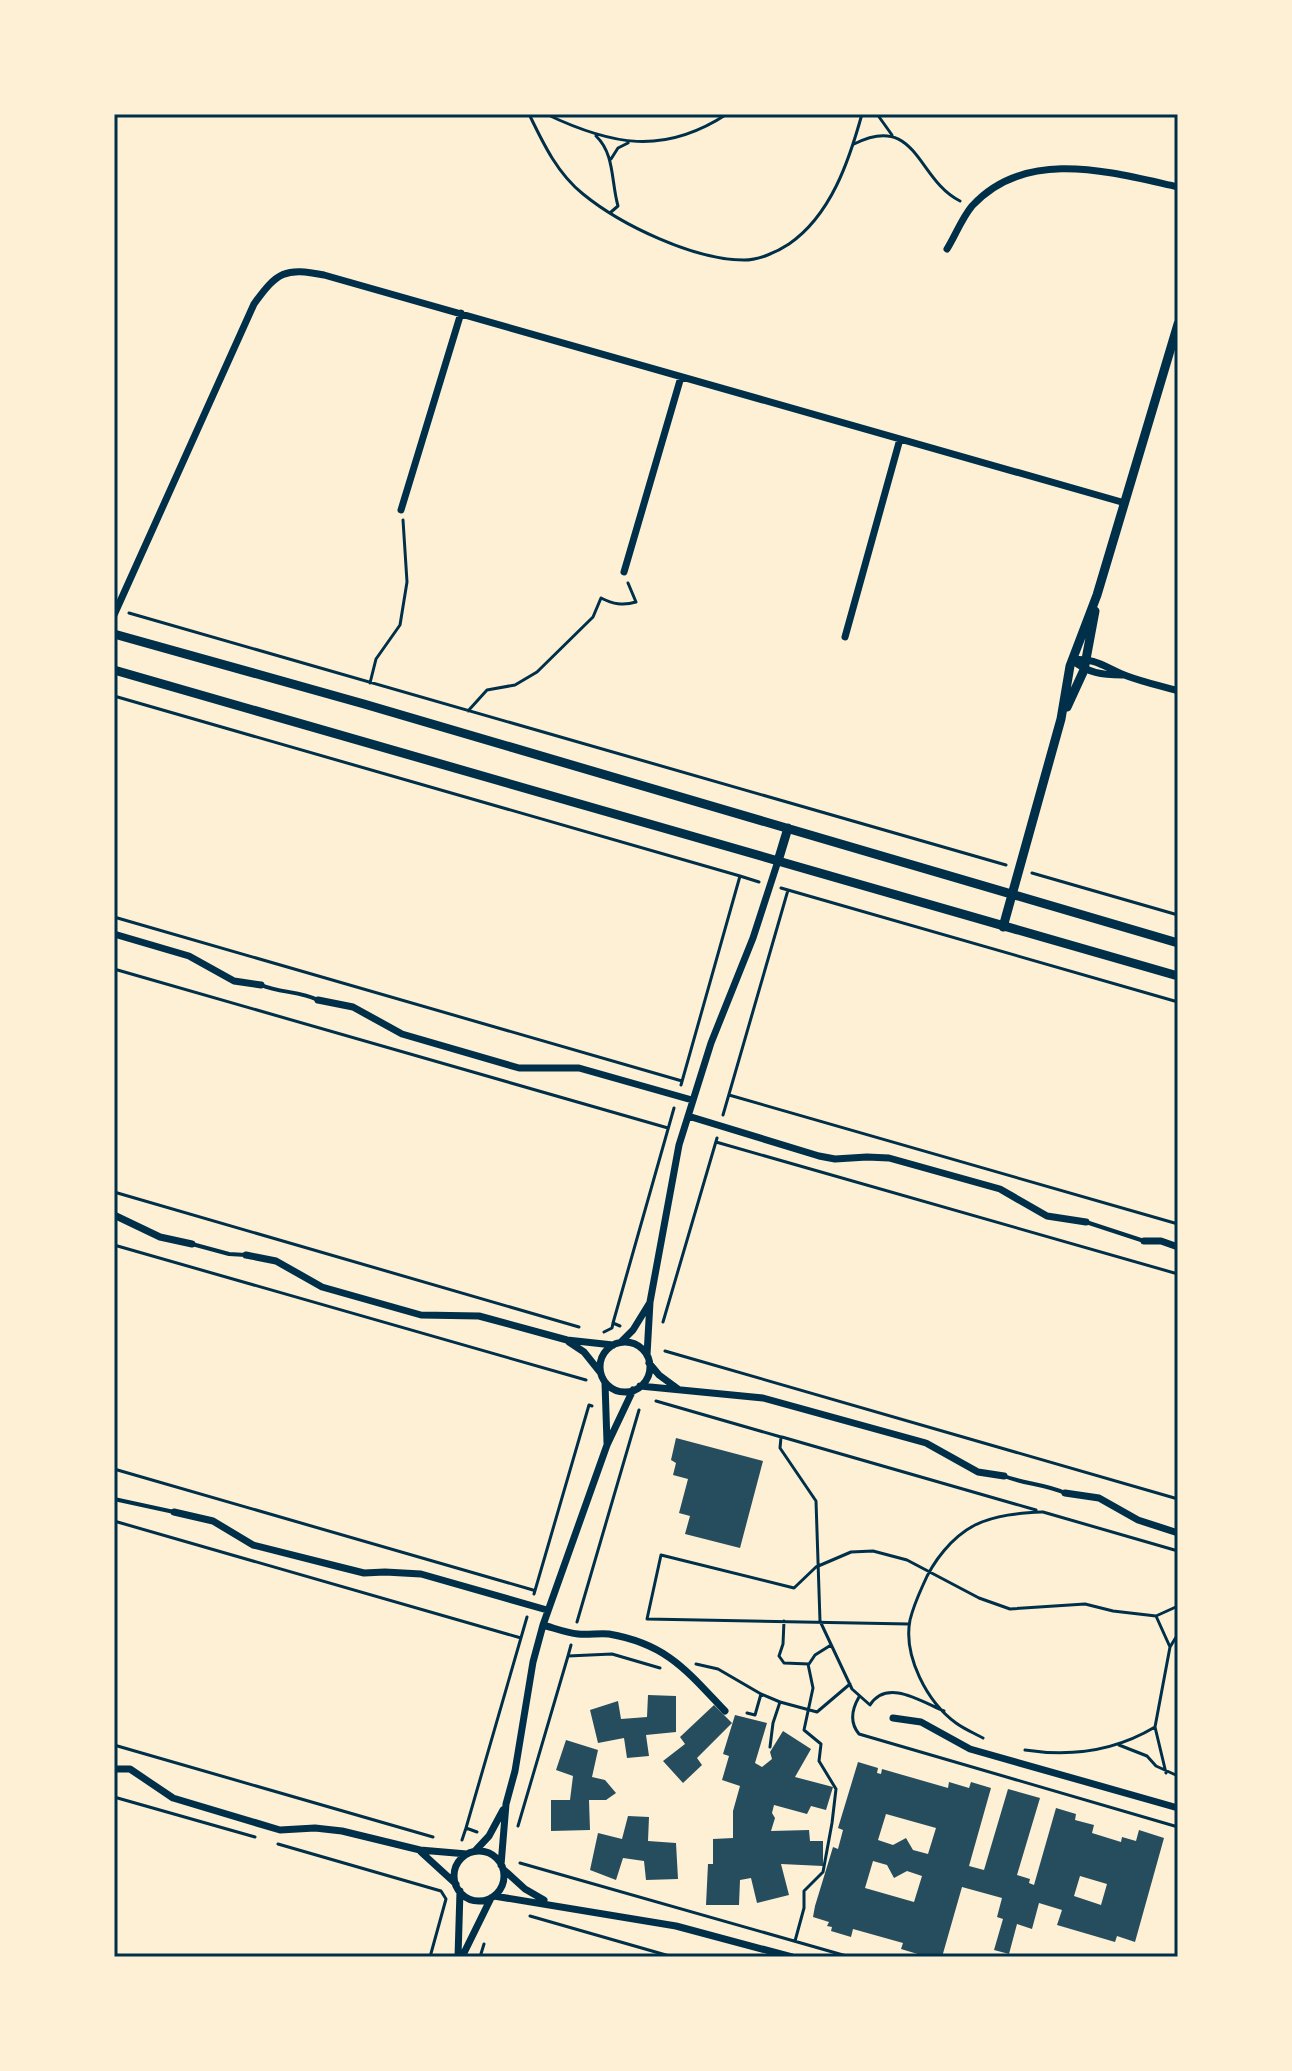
<svg xmlns="http://www.w3.org/2000/svg" width="1292" height="2071" font-family="'Open Sans',sans-serif">
	<style>
		.building { fill: #264d5e; fill-rule: evenodd }
		.lines { fill: none; stroke-linecap: round; stroke-linejoin: round }
		.path { stroke: #003049; stroke-width: 3 }
		.service { stroke: #003049; stroke-width: 4 }
		.minor { stroke: #003049; stroke-width: 7 }
		.tertiary { stroke: #003049; stroke-width: 9 }
		.neatline { fill: none; stroke: #003049; stroke-width: 3 }
	</style>
	<rect width="100%" height="100%" fill="#fdf0d5"/>
	<!-- building -->
	<path class="building" d="M676 1438 763 1461 740 1548 685 1534 690 1516 679 1513 688 1479 673 1475 676 1463 671 1460Z
		M648 1695 676 1696V1732L646 1735 649 1756 627 1758 624 1738 598 1743 590 1710 618 1701 621 1719 647 1717Z
		M714 1705 732 1723 697 1758 702 1765 683 1783 663 1761 685 1744 680 1737Z
		M735 1715 767 1723 755 1763 762 1767 772 1759 770 1752 783 1731 811 1749 795 1777 833 1787 826 1810 811 1806 807 1814 774 1805 772 1813 775 1818 771 1831 809 1830 810 1841H823V1866L781 1864 789 1895 757 1903 751 1878 740 1880 739 1905H706L708 1864H713V1839L733 1838V1811L740 1786 722 1780 729 1756 723 1754Z
		M566 1740 598 1750 592 1777 605 1780 616 1793 606 1800H589L590 1830 551 1831V1800H570L573 1776 556 1770Z
		M858 1762 878 1768 877 1773 881 1774 882 1769 948 1788 949 1782 969 1788 971 1782 991 1788 969 1866 984 1870 1008 1789 1040 1798 1017 1875 1030 1879 1029 1883 1034 1885 1056 1808 1076 1814 1075 1820 1094 1825 1092 1833 1121 1842 1122 1837 1136 1841 1139 1830 1164 1838 1135 1942 1117 1936 1115 1942 1057 1925 1062 1910 1039 1903 1032 1929 1017 1924 1009 1954 994 1950 1003 1919 997 1917 1002 1898 962 1887 942 1957H921V1955L901 1949 903 1943 853 1929 851 1937 831 1931 832 1927 827 1926 829 1922 813 1917 815 1906 833 1847 838 1849 843 1830 838 1828ZM886 1814 936 1828 928 1854 913 1850 906 1838 893 1845 878 1840ZM873 1861 887 1865 894 1878 907 1871 922 1876 914 1902 865 1888ZM1080 1876 1107 1884 1101 1905 1074 1896Z
		M628 1816 649 1817 648 1841 676 1843 678 1879 646 1880 644 1861 623 1858 616 1880 590 1870 598 1833 622 1839Z"/>
	<g class="lines">
		<!-- path -->
		<path class="path" d="M529 114C543 143 557 173 583 194 621 225 694 260 744 260 759 260 777 252 789 244 831 215 849 161 862 114
			M546 114C611 145 663 156 727 114
			M877 114 892 135
			M596 136C615 154 611 182 618 206L611 212
			M854 144C917 112 917 180 960 201
			M611 159 618 148 628 143
			M129 613 1006 865
			M370 683 376 659 400 625 407 582 403 520
			M114 696 740 876
			M468 711 487 690 515 685 537 672 593 617 601 598C613 604 623 606 636 602L628 583
			M1032 873 1178 915
			M788 890 1178 1002
			M114 917 682 1081
			M114 969 668 1128
			M681 1085 740 876 759 882
			M729 1095 1178 1224
			M723 1115 788 890 781 888
			M716 1142 1178 1274
			M114 1192 579 1327
			M114 1245 586 1380
			M663 1322 717 1138
			M613 1323 674 1108
			M604 1332 612 1328 613 1323 620 1326
			M665 1351 1178 1499
			M656 1401 781 1437 780 1448 816 1501 820 1621 852 1689 870 1705C887 1678 922 1702 944 1711
			M782 1437 1036 1510
			M114 1469 533 1590
			M1043 1512 1178 1551
			M114 1521 521 1638
			M534 1594 589 1405 592 1406
			M1156 1616 1178 1606
			M784 1621 783 1644 779 1656 784 1663 809 1664 815 1655 831 1645
			M577 1622 639 1410
			M909 1624 647 1619 661 1555 794 1588 816 1567 851 1552 873 1551 907 1560 979 1598 1010 1609 1085 1604 1113 1611 1156 1616 1170 1647
			M568 1656 571 1645
			M696 1664 718 1669 761 1694
			M859 1697C852 1709 849 1722 859 1734L1178 1827
			M747 1713 755 1715 761 1694 780 1702
			M983 1738C974 1733 964 1729 956 1723 927 1702 903 1656 910 1620 913 1608 918 1596 923 1585 933 1561 952 1537 975 1525 996 1515 1019 1513 1042 1512
			M114 1745 433 1837
			M1119 1745 1147 1756 1156 1766 1178 1776
			M770 1747 773 1723 780 1702 817 1712 850 1684
			M1025 1750C1071 1757 1115 1751 1155 1727
			M1166 1773 1155 1727 1170 1647 1178 1634
			M114 1797 255 1837
			M518 1826 568 1656 612 1654 660 1668
			M466 1828 527 1617
			M462 1840 466 1828 477 1832
			M278 1844 441 1891 446 1899 430 1957
			M520 1863 850 1957
			M530 1916 673 1957
			M795 1941 804 1908V1891L823 1872 832 1823 836 1789 819 1761 821 1744 804 1730 813 1688 808 1664
			M480 1957 484 1944"/>
		<!-- service -->
		<path class="service" d="M261 985C280 993 300 991 318 1000
			M1086 1222 1144 1241
			M192 1244 229 1254 246 1255
			M1004 1476C1024 1484 1045 1484 1065 1493
			M114 1499 174 1512"/>
		<!-- minor -->
		<path class="minor" d="M947 249C955 236 962 218 972 206 1026 147 1110 172 1178 187
			M401 510 461 313
			M624 572 681 377
			M114 615 254 304C277 272 285 267 324 275L1125 503
			M845 637 900 439
			M1072 660C1095 657 1106 668 1127 676 1143 682 1161 686 1178 691
			M1072 660C1088 673 1102 675 1122 675
			M114 934 189 956 234 981 261 985
			M318 1000 353 1007 402 1034 519 1068H579L692 1100
			M688 1116 819 1156 835 1159 867 1157 889 1158 1000 1189 1047 1216 1086 1222
			M114 1215 160 1237 192 1244
			M1144 1241H1161L1178 1247
			M246 1255 276 1261 322 1287 421 1315 479 1316 567 1340 613 1345
			M569 1342 584 1352 600 1372
			M621 1342 633 1330 649 1304
			M600 1367a25 25 0 1 1 50 0a25 25 0 1 1-50 0Z
			M647 1355 650 1302 679 1145 711 1043 753 938 778 861
			M649 1363 659 1375 678 1389
			M605 1383 607 1443
			M640 1386 763 1398 926 1443 978 1472 1004 1476
			M1065 1493 1099 1498 1138 1520 1178 1533
			M174 1512 213 1521 253 1545 340 1567 364 1573 385 1572 421 1574 547 1610
			M543 1625C554 1628 567 1633 578 1634 589 1635 599 1633 609 1634 667 1644 687 1671 725 1711
			M893 1718 921 1722 970 1749 1178 1808
			M114 1769H130L173 1798 280 1830 315 1828 342 1831 420 1850 467 1854
			M475 1851 489 1836 503 1810
			M454 1876a25 25 0 1 1 50 0a25 25 0 1 1-50 0Z
			M421 1852 456 1884
			M501 1865 506 1804 515 1771 533 1662 543 1625 607 1445 633 1390
			M503 1869 525 1889 544 1900
			M494 1896 676 1926 792 1957
			M458 1957 460 1891
			M462 1957 491 1898"/>
		<!-- tertiary -->
		<path class="tertiary" d="M114 634 364 704 1178 943
			M114 670 1178 976
			M1067 707 1084 670 1095 611
			M778 861 788 828
			M1003 927 1061 719 1070 666 1097 595 1178 324"/>
	</g>
	<!-- border -->
	<rect width="1292" height="2071" fill="none" stroke="#fdf0d5" stroke-width="232"/>
	<rect x="116" y="116" width="1060" height="1839" class="neatline"/>
</svg>
